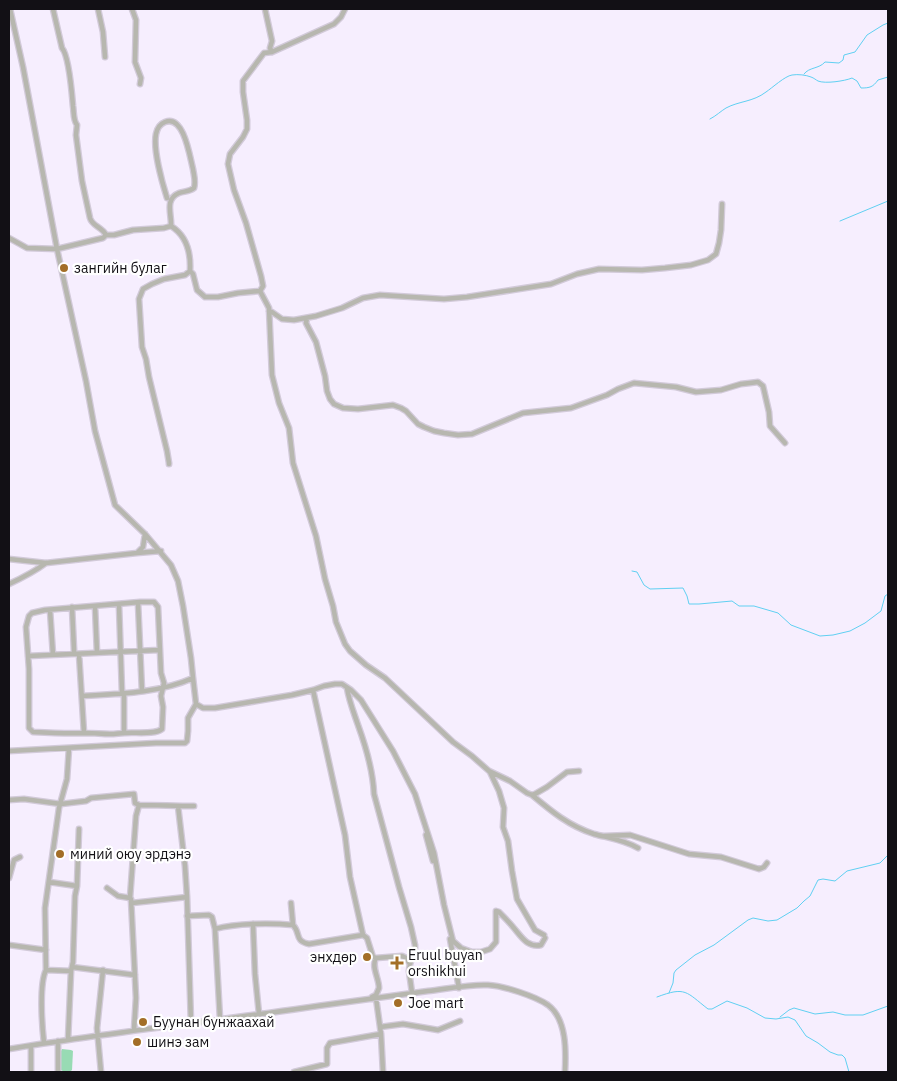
<svg xmlns="http://www.w3.org/2000/svg" width="897" height="1081" font-family="'IBM Plex Sans',sans-serif">
	<style>
		.green { fill: #98dbb4 }
		.lines { fill: none; stroke-linecap: round; stroke-linejoin: round }
		.stream { stroke: #60d0f2; stroke-width: 1 }
		.minor-casing { stroke: #d2cad9; stroke-width: 7 }
		.minor { stroke: #b7b7af; stroke-width: 4.5 }
		.poi-dot { fill: #a36e27; stroke: #fff; stroke-width: 2 }
		.labels { text-anchor: middle; dominant-baseline: central; stroke-width: 4.5; stroke-linejoin: round; paint-order: stroke }
		.poi-label { font-size: 14px; fill: #121015; stroke: #fff; text-anchor: start }
	</style>
	<rect width="100%" height="100%" fill="#f6eefe"/>
	<!-- green -->
	<path class="green" d="M62 1049 71 1050 73 1051 72 1070C70 1072 64 1072 61 1070V1051Z"/>
	<g class="lines">
		<!-- stream -->
		<path class="stream" d="M804 74C809 67 819 69 825 62L839 63 843 60 844 55 855 52 867 35 883 25 888 23
			M710 119C716 116 721 111 726 108 739 101 753 102 766 92 772 88 785 76 792 75 798 74 806 75 811 77 814 78 816 80 818 81 825 84 845 81 852 78L857 81 861 88C870 88 873 87 878 80L888 77
			M840 221 888 201
			M632 571 637 572 644 585 650 589 683 588 687 596 689 604H699L732 601 739 606H754L778 613 791 625 820 636 833 635 850 631 865 623 881 611 885 596 888 594
			M669 993 673 983 674 973 676 970 695 955 714 945 748 920 753 918 768 921 777 920 797 908 804 901 810 896 818 880 823 879 835 881 847 871 880 863 888 855
			M657 997C686 986 686 992 708 1009H712L727 1001 747 1008 765 1018 776 1019 788 1017 795 1020 806 1036 818 1043 830 1052 838 1055H842L845 1058 849 1072
			M780 1017 789 1010 794 1008 815 1014 833 1012 845 1015H863L888 1006"/>
		<!-- minor casing -->
		<g class="minor-casing">
			<path id="minor" d="M10 9 23 67 57 249 103 238 106 235H114L133 230 164 228 171 226
				M53 9 62 48C69 56 72 94 73 106 74 112 73 120 77 125L76 135 82 181 90 218C92 226 102 227 106 235
				M98 9 103 32 105 57
				M132 9 136 20 135 62 141 78 140 84
				M265 9 272 41 270 48 272 52
				M345 9 341 17 334 24 272 52 264 53 243 81V92L247 120V129L243 137 230 154 228 164 234 190 246 223 261 276 263 286 260 291 269 308 272 375 279 403 289 428 293 463 316 536 325 579 333 606 336 622 345 644 350 651 366 665 385 678 453 742 472 756 489 771 510 781 527 793 532 795 535 794 547 787 567 772 579 771
				M167 198C162 182 153 149 156 134 157 129 160 124 165 122 184 114 190 158 193 169 194 176 196 181 194 188 189 192 184 191 179 193 164 199 172 215 171 226 187 236 191 253 190 271L193 274 197 290 205 297H218L238 293 260 291
				M9 238 27 248 57 249 86 381 95 431 115 505 145 534 171 565 178 581 183 606 191 658 193 678C160 693 118 694 82 696
				M269 311 272 312 282 319 294 320 316 316 342 308 363 298 380 295 444 299 467 297 551 284 577 274 599 269 642 270 665 268 691 265 708 260 716 254 719 243 721 230 722 204
				M307 318 306 323 316 342 325 376 327 391 330 399 334 404 343 408 358 409 393 405 401 408 406 411 418 424 424 427 434 431 444 433 458 435 472 434 523 413 571 408 607 395 618 389 634 383 676 387 696 392 721 390 741 384 750 383 758 382 763 386 769 412 770 426 785 443
				M169 464V463L167 451 149 377 146 359 142 347 139 299 143 289 152 284 164 279 185 275 190 271
				M137 553 161 551
				M9 559 46 563 137 553 143 547 145 534
				M9 584C22 578 34 572 46 563
				M140 602H154L158 607 161 673 164 683 161 696 163 707 162 729C155 735 135 732 125 733 121 733 115 734 110 734 102 734 95 733 87 733 69 734 51 733 33 732L29 728V669L26 627 29 616 32 613 45 610Z
				M138 603 142 691
				M119 605 122 692 124 693V732
				M95 606 97 653
				M72 607 74 650V653L79 654 84 733
				M50 610 53 655
				M28 656 159 650
				M193 678 196 704 203 708H215L292 695 313 690 324 686 335 684H342L351 690 361 700 393 751 415 794 434 853 444 905 453 941 461 948 472 952H481L490 949 496 942V911L499 912C504 917 509 922 513 927 521 936 527 948 541 945L545 938
				M347 688C349 701 354 713 358 725 366 747 373 771 374 794L399 887 411 927 415 945V951L410 964 409 971 412 993
				M313 690 345 835 350 877 363 935 367 938 373 957 376 958 402 956 406 958 410 964
				M9 751 156 743H185L187 741 188 731V718L196 704
				M490 772 499 791 504 808 503 827 508 841 512 871 517 899 535 930 544 935
				M532 795C551 811 569 826 594 834 609 838 624 840 638 848
				M9 800 24 799 61 804 86 801 91 798 134 794 135 803 139 805 136 816 130 898 131 899 136 998 134 1030
				M139 805C158 805 175 806 194 806
				M178 806 185 866 187 897 191 1023
				M426 835 433 861
				M604 836 630 835 689 854 721 857 759 869 764 867 767 863
				M9 878 14 860 20 857
				M49 882 77 886
				M107 888 118 896 130 898
				M132 903 187 897
				M291 903 293 925
				M187 916 209 915 212 917 215 929C236 923 271 923 293 925 301 933 294 941 309 944L363 935
				M253 924 255 974 259 1014
				M215 929 220 1019
				M450 939 459 988
				M9 945 46 950
				M72 967 135 975
				M46 970 71 971
				M372 997 376 995 379 988C379 978 371 967 376 958
				M380 1027 403 1024 438 1030 460 1021
				M381 1034 383 1072
				M68 1040 71 971 73 962 75 896 77 886 79 829
				M58 1041V1072
				M44 1043C42 1026 39 984 46 970L45 908 59 808 67 779 69 748
				M9 1049C107 1033 206 1022 304 1008 345 1002 386 997 428 991 446 989 469 984 488 985 504 986 535 996 548 1005 567 1019 566 1052 565 1072
				M31 1072V1046
				M101 1072 97 1028 103 970
				M294 1072 327 1064V1048L330 1043 381 1034 376 998"/>
		</g>
		<!-- minor -->
		<use href="#minor" class="minor"/>
	</g>
	<!-- markers -->
	<g class="poi-dot">
		<circle cx="64" cy="268" r="5"/>
		<circle cx="60" cy="854" r="5"/>
		<circle cx="367" cy="957" r="5"/>
		<path d="M394.5 955.5h5v5h5v5h-5v5h-5v-5h-5v-5h5z"/>
		<circle cx="398" cy="1003" r="5"/>
		<circle cx="143" cy="1022" r="5"/>
		<circle cx="137" cy="1042" r="5"/>
	</g>
	<g class="labels">
		<!-- poi labels -->
		<g class="poi-label">
			<text x="74" y="268">зангийн булаг</text>
			<text x="70" y="854">миний оюу эрдэнэ</text>
			<text x="408" y="955">Eruul buyan<tspan x="408" dy="16">orshikhui</tspan></text>
			<text x="357" y="957" text-anchor="end">энхдөр</text>
			<text x="408" y="1003">Joe mart</text>
			<text x="153" y="1022">Буунан бунжаахай</text>
			<text x="147" y="1042">шинэ зам</text>
		</g>
	</g>
	<!-- border -->
	<rect width="897" height="1081" fill="none" stroke="#121015" stroke-width="20"/>
</svg>
